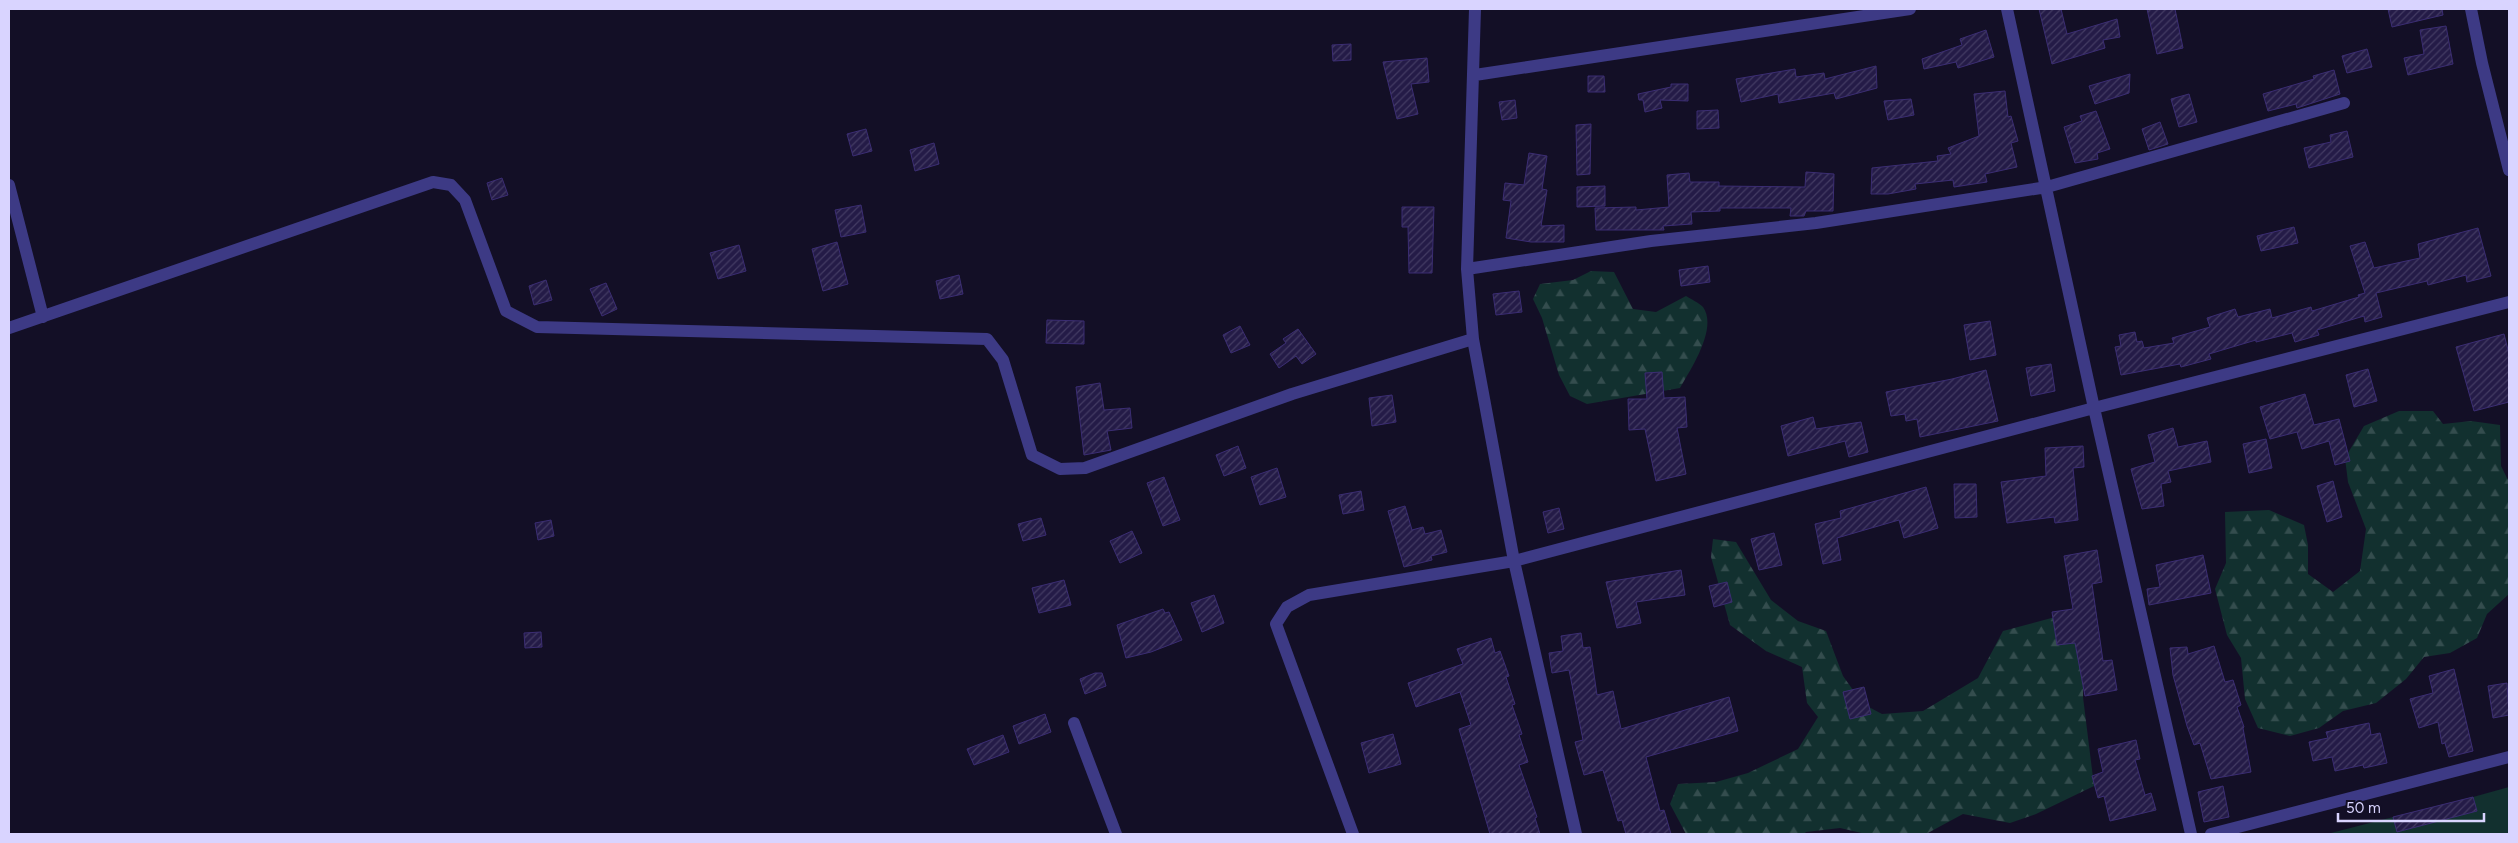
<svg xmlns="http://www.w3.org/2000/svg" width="2518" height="843" font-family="Figtree,sans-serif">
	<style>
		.forest { fill: url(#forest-firs) }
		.garden { fill: #12302f }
		.building { fill: url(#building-hatch); stroke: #3b2d73 }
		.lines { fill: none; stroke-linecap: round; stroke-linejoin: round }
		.minor { stroke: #3d3a85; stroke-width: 12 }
	</style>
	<defs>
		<pattern id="forest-firs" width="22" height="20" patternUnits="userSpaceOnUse" patternTransform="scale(1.25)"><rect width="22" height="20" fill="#12302f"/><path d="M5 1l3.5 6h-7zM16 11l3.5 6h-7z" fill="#344d4e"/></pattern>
		<pattern id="building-hatch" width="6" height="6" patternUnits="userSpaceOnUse" patternTransform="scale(1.25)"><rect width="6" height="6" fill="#241b47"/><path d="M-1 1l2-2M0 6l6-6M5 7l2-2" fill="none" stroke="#433b63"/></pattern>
	</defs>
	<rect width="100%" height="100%" fill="#130f26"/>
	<!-- forest -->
	<path class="forest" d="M1591 271 1614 272 1633 309 1656 312 1686 296C1691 299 1699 303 1703 307 1718 328 1691 369 1680 388L1587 404 1570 396 1559 375 1542 318 1533 299 1540 284 1573 280Z
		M2399 411H2433L2443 424 2471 421 2500 425 2501 466 2509 482V594L2487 614 2477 638 2450 653 2424 657 2406 679 2376 703 2343 711 2319 728 2290 736 2258 728 2245 699 2241 658 2227 635 2215 589 2226 563 2225 512 2269 510 2304 525 2308 545V574L2333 592 2360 571 2366 529 2348 482 2345 458 2364 426Z
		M1713 539 1736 542 1771 600 1798 621 1826 631 1843 676 1863 704 1882 714 1923 711 1978 678 2003 631 2059 616 2083 640V697L2094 786 2036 814 2010 823 1963 814 1926 834H1866L1840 828 1806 832 1804 834H1686L1670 804 1678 784 1716 782 1748 773 1798 749 1818 717 1807 703 1802 667 1766 651 1730 625 1711 557Z"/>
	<!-- garden -->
	<path class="garden" d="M2509 787V834H2327L2393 817 2397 832 2477 811 2473 797Z"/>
	<!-- building -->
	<path class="building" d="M2039 9H2061L2067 34 2117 19 2120 37 2103 40 2105 48 2052 64Z
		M2147 9H2175L2183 48 2157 54Z
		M2388 9H2442L2443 15 2392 27Z
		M2446 26 2453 64 2408 75 2404 58 2424 54 2420 30Z
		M1986 30 1994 57 1958 68 1956 62 1924 69 1922 59 1962 45 1960 39Z
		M1351 44V60L1333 61 1332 45Z
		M2367 49 2372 67 2347 73 2342 56Z
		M1427 58 1429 82 1411 84 1418 114 1397 119 1383 62Z
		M1876 66 1877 88 1836 99 1834 93 1779 103 1778 94 1741 102 1736 79 1795 69 1796 77 1824 73 1825 79Z
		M2334 70 2340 94 2297 108 2296 104 2268 111 2263 94 2314 79 2313 76Z
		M2130 74 2129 93 2095 104 2089 86Z
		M1588 76H1604L1605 92H1588Z
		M1671 84H1688V101L1660 100 1662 108 1645 112 1643 100H1639L1638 94 1671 87Z
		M2005 91 2008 117 2011 116 2018 141 2011 143 2017 167 1985 174 1987 182 1954 187 1953 180 1915 184 1916 189 1888 194H1871L1872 168 1938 161 1937 156 1951 154 1948 148 1979 136 1974 94Z
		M2189 94 2197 122 2179 127 2171 99Z
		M1911 99 1914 115 1888 120 1884 101Z
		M1515 100 1517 118 1502 120 1499 102Z
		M1718 110 1719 128 1697 129V111Z
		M2096 111 2110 149 2097 153 2098 159 2075 163 2064 127 2082 121 2080 116Z
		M2160 122 2168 144 2149 150 2142 129Z
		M1591 124 1590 174 1577 175 1576 125Z
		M866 129 872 151 853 156 847 134Z
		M2347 131 2353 157 2309 168 2304 148 2331 142 2330 135Z
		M934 143 939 164 915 171 910 150Z
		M1529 153 1547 156 1542 189 1547 190 1541 226 1564 225V242H1531L1506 238 1511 201 1503 200 1505 183 1524 185Z
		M1806 172 1834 174 1833 211H1806L1804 216H1790L1791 208H1720V211L1691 212 1692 224 1663 226 1664 230H1596L1595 208 1636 207V210L1669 207 1667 175 1689 173 1690 182H1719V186L1805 187Z
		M502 178 508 195 492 200 487 183Z
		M1605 186V206L1577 207V187Z
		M861 205 866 232 841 237 835 210Z
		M1402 207H1434L1432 273H1409L1408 227H1402Z
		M2294 227 2298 243 2261 251 2257 236Z
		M2478 228 2491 276 2467 282 2466 275 2428 285 2427 281 2376 293 2382 317 2365 322 2364 316 2317 330 2319 335 2295 342 2292 333 2256 342V340L2209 354 2211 359 2181 367 2180 364 2121 375 2115 347 2121 346 2119 335 2135 332 2137 342 2142 341 2144 348 2174 343 2172 338 2210 327 2207 318 2235 309 2238 317 2270 309 2272 318 2311 307 2312 311 2359 297 2358 295 2365 293 2350 246 2365 242 2374 268 2420 258 2418 244Z
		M837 242 848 284 823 291 812 249Z
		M739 245 746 271 718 279 710 253Z
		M1708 266 1710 282 1681 286 1679 270Z
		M959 275 963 294 940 299 936 281Z
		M546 280 552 300 534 305 529 286Z
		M606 283 617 309 602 316 590 289Z
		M1519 291 1522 312 1496 315 1493 294Z
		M1047 320 1084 321V344L1046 343Z
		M1990 321 1996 355 1970 360 1964 325Z
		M1240 326 1250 345 1231 353 1223 335Z
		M1298 329 1316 354 1302 364 1296 356 1279 368 1270 354 1286 343 1283 339Z
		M2504 334 2509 354V402L2474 411 2456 347Z
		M2051 364 2055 391 2031 396 2026 368Z
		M2368 369 2377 401 2354 407 2346 375Z
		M1986 370 1998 421 1920 437 1917 419 1906 421 1905 414 1891 416 1886 392 1952 379Z
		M1662 372 1664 398 1685 397 1687 427 1677 428 1686 474 1656 481 1645 429 1629 430 1628 399H1647L1645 373Z
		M1100 383 1104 410 1130 408 1132 428 1107 431 1111 450 1084 455 1076 387Z
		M2305 394 2314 425 2339 419 2350 461 2335 465 2329 441 2302 449 2297 432 2270 439 2260 407Z
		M1392 395 1396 422 1372 426 1369 398Z
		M1813 417 1816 429 1861 422 1868 452 1849 457 1845 441 1788 456 1781 426Z
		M2173 428 2178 447 2207 441 2211 462 2168 471 2171 482 2161 484 2164 506 2142 509 2131 469 2155 462 2148 435Z
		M2266 439 2272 468 2249 473 2243 444Z
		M1238 446 1246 468 1224 476 1216 455Z
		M2083 446 2084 467 2073 468 2078 520 2055 523 2054 517 2007 523 2001 482 2046 476 2045 448Z
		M1277 468 1286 497 1260 505 1251 477Z
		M1164 477 1180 520 1163 526 1147 483Z
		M2333 481 2342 517 2327 522 2317 486Z
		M1954 484H1976L1977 517 1955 518Z
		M1926 487 1938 528 1904 538 1899 520 1837 538 1841 560 1823 564 1815 524 1841 518 1840 511Z
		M1361 491 1364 510 1343 514 1339 495Z
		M1405 506 1412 530 1423 527 1425 534 1441 530 1447 552 1431 556 1432 560 1404 567 1388 511Z
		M1559 508 1564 529 1548 533 1543 512Z
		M1041 518 1046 535 1023 541 1018 524Z
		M551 520 554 536 538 540 535 523Z
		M1132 531 1142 553 1120 563 1110 541Z
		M1774 533 1782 565 1759 570 1751 539Z
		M2097 550 2102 582 2092 584 2103 661 2112 660 2117 690 2085 696 2075 643 2057 645 2052 612 2073 609 2064 556Z
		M2203 555 2211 593 2149 605 2147 589 2160 587 2156 565Z
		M1681 570 1685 595 1636 602 1641 623 1617 628 1606 582Z
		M1064 580 1071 605 1039 613 1032 588Z
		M1727 582 1732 602 1714 607 1709 586Z
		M1214 595 1224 623 1202 632 1191 603Z
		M1163 609 1165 613 1169 612 1182 640 1151 652 1126 658 1117 625Z
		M541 632 542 647 525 648 524 633Z
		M1581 633 1583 648 1590 647 1597 695 1613 691 1621 729 1729 697 1738 731 1646 757 1660 811 1664 810 1671 834H1626L1622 820 1618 821 1603 770 1584 775 1575 742 1583 740 1569 670 1552 673 1549 653 1563 651 1561 636Z
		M1491 638 1495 653 1500 651 1509 676 1506 677 1515 704 1512 705 1522 734 1519 735 1528 762 1519 765 1537 817 1535 818 1540 834H1490L1459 729 1471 725 1460 692 1416 707 1408 683 1463 664 1457 649Z
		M2214 646 2225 682 2233 680 2241 705 2237 707 2244 727 2243 728 2251 772 2211 779 2200 743 2194 745 2187 726 2173 675 2170 648 2187 647 2188 654Z
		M2454 669 2473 751 2449 757 2445 743 2442 744 2438 722 2419 728 2410 699 2433 693 2429 676Z
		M1095 673H1102L1106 686 1085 694 1080 679Z
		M2507 683 2509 715 2493 718 2488 686Z
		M1864 687 1871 714 1850 719 1843 692Z
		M1045 714 1051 732 1019 744 1013 726Z
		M2369 723 2371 735 2380 733 2387 763 2364 768 2363 765 2335 771 2332 757 2313 761 2309 742 2328 738 2326 732Z
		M1393 734 1401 764 1369 773 1361 743Z
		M1003 735 1009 752 974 765 967 749Z
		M2136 740 2140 759 2135 760 2145 795 2151 793 2156 810 2110 821 2104 796 2098 798 2092 776 2103 772 2098 749Z
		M2223 786 2229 817 2204 822 2198 792Z
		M2473 797 2477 811 2397 832 2393 817Z"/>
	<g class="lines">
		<!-- minor -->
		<path class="minor" d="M1475 9 1467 269 1473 339 1514 561 1576 834
			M2007 9 2094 408 2191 834
			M2471 9 2482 63 2509 170
			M1475 75 1910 9
			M9 185 43 317
			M1467 269 1651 241 1816 223 2047 187 2344 103
			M9 328 433 182 451 185 465 200 506 311 537 327 987 339 1003 360 1032 455 1060 469 1085 468 1292 394 1473 339
			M1074 723 1116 834
			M1353 834 1276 624 1287 607 1309 595 1514 561 2094 408 2509 302
			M2211 834 2509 757"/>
	</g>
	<!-- border -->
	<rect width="2518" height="843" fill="none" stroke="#d9d4ff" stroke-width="20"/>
	<!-- scale -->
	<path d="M2338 813v8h146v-8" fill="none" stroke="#d9d4ff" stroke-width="2.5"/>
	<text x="2346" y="813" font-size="15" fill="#d9d4ff" stroke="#130f26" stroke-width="4" paint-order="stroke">50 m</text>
</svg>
